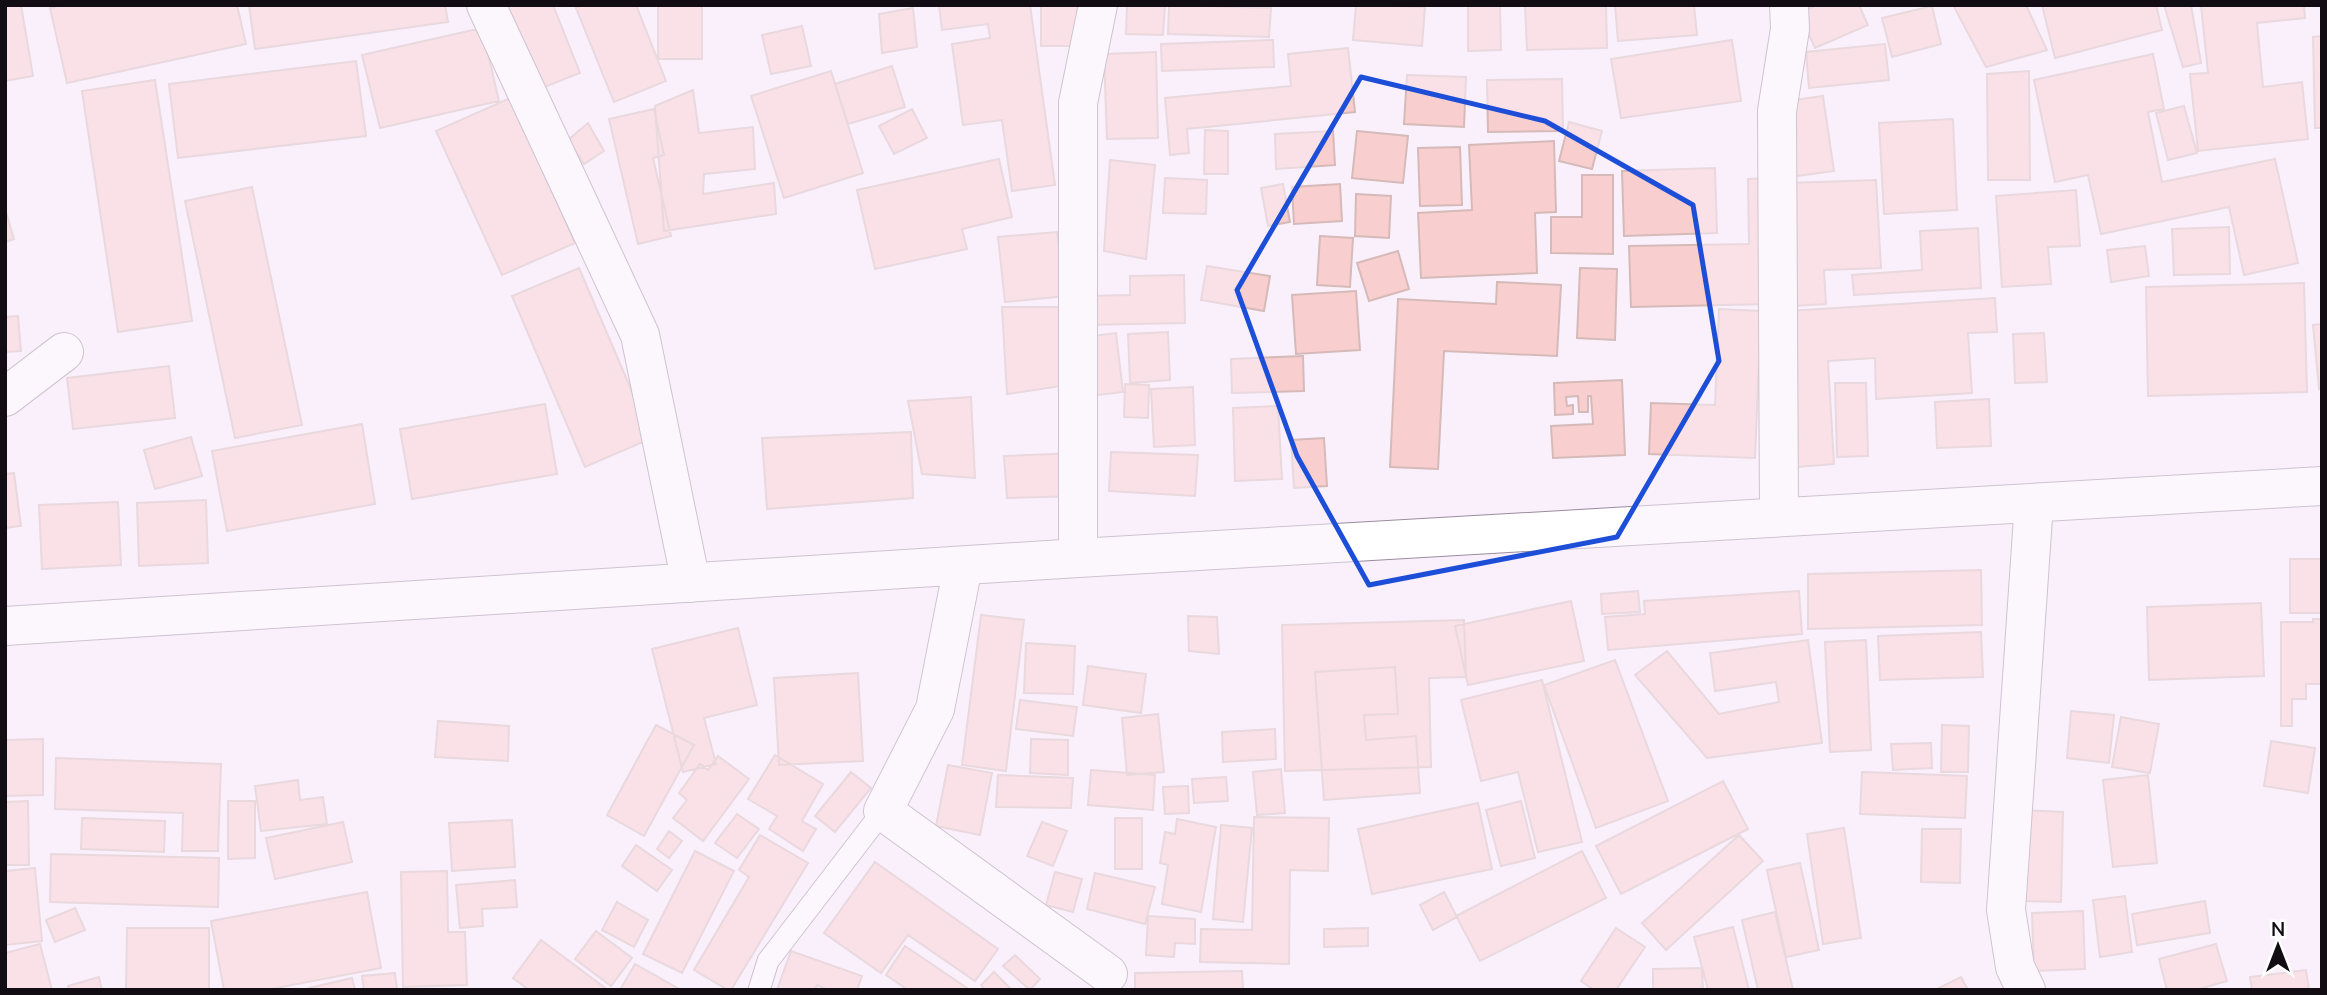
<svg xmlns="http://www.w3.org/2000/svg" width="2327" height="995" font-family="'Nunito Sans',sans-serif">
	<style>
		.building { fill: #f8cfce; stroke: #d5bab9; stroke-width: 2 }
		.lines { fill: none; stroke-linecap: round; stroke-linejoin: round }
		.lane-casing { stroke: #9a8c9e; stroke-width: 23 }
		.street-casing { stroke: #9a8c9e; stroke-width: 40 }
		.lane { stroke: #fff; stroke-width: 21 }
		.street { stroke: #fff; stroke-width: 38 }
		.marked { fill: none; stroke: #1d4ed8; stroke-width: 5; stroke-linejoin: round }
	</style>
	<rect width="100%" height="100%" fill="#faf0fc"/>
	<!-- building -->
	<path class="building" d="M5 5H21L33 76 5 81Z
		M61 5H237L246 44 67 83 50 8Z
		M249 5H445L448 22 255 49Z
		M503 5H553L580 73 537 90Z
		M582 5H636L666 81 614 102 576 8Z
		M658 5H702V59H658Z
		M939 5H1030L1055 185 1012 191 1002 120 963 125 952 44 990 38 988 24 942 30Z
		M1041 5H1078L1077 46H1041Z
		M1127 5H1165L1163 35 1126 34Z
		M1169 5 1271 8 1269 37 1168 34Z
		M1356 5 1425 7 1422 46 1353 40Z
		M1468 5H1500L1501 50 1468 51Z
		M1525 5H1606L1607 48 1527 50Z
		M1615 5H1694L1697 35 1618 41Z
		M1817 5H1859L1868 25 1815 48 1799 13Z
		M1953 5H2026L2047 50 1986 67Z
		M2042 5H2156L2162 30 2055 58Z
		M2164 5H2191L2201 63 2183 67Z
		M2201 5H2304L2305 18 2257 23 2263 87 2302 82 2308 139 2198 151 2190 74 2208 73Z
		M1932 6 1941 44 1892 57 1882 18Z
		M913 8 917 47 882 53 879 14Z
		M802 26 811 66 771 74 762 35Z
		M482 28 499 101 380 128 362 55Z
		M2322 36V128H2315L2313 37Z
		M1273 40 1274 67 1162 71 1161 44Z
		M1732 40 1741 101 1621 118 1611 59Z
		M1885 44 1889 80 1809 88 1806 52Z
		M1348 48 1355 112 1187 129 1189 153 1170 155 1165 98 1291 86 1288 54Z
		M1156 52 1158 138 1107 139 1104 54Z
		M2153 54 2164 109 2148 112 2162 182 2275 159 2298 263 2244 275 2229 207 2101 234 2088 175 2055 182 2034 80Z
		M356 61 366 136 178 158 169 84Z
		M892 66 905 107 848 124 835 84Z
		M831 71 863 173 784 198 751 96Z
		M2029 71 2030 180H1988L1987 74Z
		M1407 75 1466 77 1464 127 1404 124Z
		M1562 79 1563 131 1488 132 1487 80Z
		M155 80 192 321 118 332 82 91Z
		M693 90 699 133 753 127 755 169 704 174 703 194 774 183 776 214 664 231 655 106Z
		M1823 96 1834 171 1790 177 1780 102Z
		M510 98 575 243 502 275 436 131Z
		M2184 106 2197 153 2168 160 2156 113Z
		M654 109 664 155 653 158 671 236 638 244 609 119Z
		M912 109 927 138 894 154 879 126Z
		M1953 119 1957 210 1884 214 1879 123Z
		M1569 122 1602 131 1592 169 1559 161Z
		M588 123 604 151 584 164 568 140Z
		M1205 130 1228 131V174H1204Z
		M1333 131 1335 165 1276 169 1275 134Z
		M1357 131 1408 136 1403 183 1352 178Z
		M1554 141 1556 212 1535 213 1537 273 1421 278 1418 213 1472 210 1469 145Z
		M1460 147 1462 205 1420 206 1418 148Z
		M999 159 1012 217 962 229 967 249 875 269 857 190Z
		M1110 160 1155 165 1146 259 1104 251Z
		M1715 168 1717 233 1624 236 1622 171Z
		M1582 175H1613V254L1551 253V217H1582Z
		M1165 178 1207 180 1206 214 1163 213Z
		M1768 178 1772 304 1631 307 1629 246 1749 244 1748 179Z
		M1876 180 1881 268 1824 270 1826 304 1794 306 1788 183Z
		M1283 184 1290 222 1268 226 1261 188Z
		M1340 184 1342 221 1294 224 1292 187Z
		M252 187 302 425 235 438 185 201Z
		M2076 190 2080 246 2048 247 2051 284 2002 287 1996 196Z
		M1356 194 1391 196 1389 238 1355 236Z
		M5 209 14 239 5 242Z
		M2229 227 2230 274 2174 275 2172 229Z
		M1978 228 1981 288 1854 295 1852 275 1922 270 1920 231Z
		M1057 232 1066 296 1005 302 998 237Z
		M1320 236 1353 238 1350 287 1317 285Z
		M2145 246 2149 276 2111 282 2107 250Z
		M1398 251 1409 289 1369 301 1357 263Z
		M1207 266 1270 276 1264 311 1201 300Z
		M579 268 652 438 585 467 512 296Z
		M1580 268 1617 269 1615 340 1577 338Z
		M1184 275 1185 323 1083 325V296L1130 295V276Z
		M1497 282 1561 285 1557 356 1444 351 1438 469 1390 467 1398 299 1496 304Z
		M2304 283 2307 392 2148 396 2146 287Z
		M1356 291 1360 350 1296 354 1292 295Z
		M1995 298 1997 332 1968 333 1972 393 1876 399 1875 358 1828 361 1834 464 1797 467 1788 311Z
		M1002 307H1073L1068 385 1007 394Z
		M1719 309 1761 311 1755 458 1649 454 1651 403 1715 405Z
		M18 316 21 351 5 352V317Z
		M2322 324V388L2319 389 2313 325Z
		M1168 332 1170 380 1130 383 1128 334Z
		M1116 333 1123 392 1082 397 1075 338Z
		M2044 333 2047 382 2015 383 2013 334Z
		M1303 356 1304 391 1232 393 1231 359Z
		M169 366 175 418 73 429 67 378Z
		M1622 380 1625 455 1553 458 1551 426 1593 424 1591 396H1588V412H1579L1578 396 1566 397 1567 406 1573 405V414L1555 415 1554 383Z
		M1835 383H1866L1868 456 1837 457Z
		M1125 384 1149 385 1148 418 1124 417Z
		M1193 387 1195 445 1154 447 1151 389Z
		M971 397 975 478 922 474 908 401Z
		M1989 399 1991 446 1937 448 1935 402Z
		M545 404 557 474 412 499 400 429Z
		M1278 406 1282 479 1235 481 1233 408Z
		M362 424 375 504 227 531 212 451Z
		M911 432 913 498 767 509 762 438Z
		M191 437 202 476 155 489 144 450Z
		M1324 438 1327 486 1294 488 1291 440Z
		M1111 452 1198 455 1195 496 1109 491Z
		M1075 453V496L1007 498 1004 456Z
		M14 473 21 526 5 528V474Z
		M206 500 208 563 139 566 137 503Z
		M118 502 121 565 42 569 39 505Z
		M2290 559H2322V613H2290Z
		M1981 570 1982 625 1808 629V574Z
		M1638 591 1640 612 1602 614 1601 594Z
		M1799 591 1802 634 1608 650 1605 617 1645 614 1644 601Z
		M1571 601 1584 661 1468 685 1455 626Z
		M2261 603 2264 676 2149 680 2147 607Z
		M981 615 1024 620 1006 771 962 765Z
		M1188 616 1217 617 1219 654 1189 651Z
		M2313 619H2322L2321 684H2306V699H2292V726H2281V622H2313Z
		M1464 620 1466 677 1429 678 1431 767 1285 771 1282 625Z
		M738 628 757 705 704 718 716 764 683 772 652 649Z
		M1981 632 1983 677 1880 680 1878 636Z
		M1808 640 1822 743 1707 758 1635 675 1667 651 1719 714 1779 702 1776 682 1715 691 1710 653Z
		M1866 640 1871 750 1830 752 1825 642Z
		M1026 643 1075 646 1073 694 1024 693Z
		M1615 660 1668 801 1596 828 1544 685Z
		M1088 666 1146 674 1141 713 1083 705Z
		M1395 667 1398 714 1364 715 1366 740 1416 736 1420 793 1324 800 1315 672Z
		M858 673 863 761 779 765 774 678Z
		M1542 680 1582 842 1538 852 1518 772 1481 781 1461 700Z
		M1020 700 1077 707 1073 736 1016 729Z
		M2071 711 2114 715 2109 763 2067 758Z
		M1158 714 1164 772 1127 775 1122 718Z
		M2121 717 2159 724 2150 773 2112 767Z
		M438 721 509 726 508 761 435 757Z
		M656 725 694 745 644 836 607 815Z
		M1942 725 1969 726 1968 772H1941Z
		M1275 729 1276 759 1223 762 1222 732Z
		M43 739V795L5 796V740Z
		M1031 739 1068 740V775L1030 773Z
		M2271 741 2315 748 2308 793 2264 786Z
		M1931 743 1932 768 1893 770 1891 744Z
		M775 755 823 784 802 821 816 829 803 851 769 829 777 816 748 799Z
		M718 756 749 779 703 841 673 818 687 800 679 793 700 764 708 770Z
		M56 758 221 764 218 851H182L183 813 55 809Z
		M948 765 992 773 980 835 936 826Z
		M1281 769 1285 813 1257 815 1253 772Z
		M1091 770 1155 775 1153 810 1088 805Z
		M851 772 871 788 835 832 815 816Z
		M1862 772 1967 776 1965 818 1860 814Z
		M998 775 1073 778 1071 808 996 807Z
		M2148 775 2157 863 2113 867 2103 780Z
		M1226 777 1228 801 1194 803 1192 779Z
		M298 780 300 800 323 797 327 824 261 831 255 786Z
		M1723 781 1748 829 1621 894 1596 846Z
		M1188 786 1189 813 1165 814 1163 787Z
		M28 801 29 865H5V802Z
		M228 801H255V858L228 859Z
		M1521 801 1535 858 1501 866 1486 810Z
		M1478 803 1492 869 1372 894 1358 829Z
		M2021 810 2063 812 2061 902 2018 901Z
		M737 814 759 829 737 858 715 843Z
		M1254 817 1329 818 1328 871 1290 870 1289 964 1200 962 1201 929 1252 930Z
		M82 818 165 821 164 852 81 849Z
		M1115 818H1142V869H1115Z
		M1177 819 1216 827 1201 912 1162 904 1168 865 1160 863 1165 832 1175 834Z
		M512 820 515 867 452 871 449 823Z
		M343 822 352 862 275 879 266 838Z
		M1042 822 1067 831 1053 866 1027 856Z
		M1221 825 1252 828 1243 922 1213 919Z
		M1844 828 1861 938 1823 944 1807 834Z
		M1922 829H1961L1960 883 1921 882Z
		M669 831 682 841 669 858 657 849Z
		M760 835 808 863 731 990H728L694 970 749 877 739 870Z
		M1739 835 1763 861 1666 950 1642 923Z
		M636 845 672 870 657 891 622 866Z
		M695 851 734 871 682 973 643 954Z
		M1582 851 1606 898 1480 961 1456 916Z
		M51 854 219 858 218 907 50 902Z
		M875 862 998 949 975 981 908 935 881 973 824 933Z
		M1800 863 1819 950 1786 957 1767 870Z
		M35 868 42 941 5 945V871Z
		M447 871 448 932H465L467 985 403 987 401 872Z
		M1055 872 1082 879 1073 912 1046 905Z
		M1095 873 1155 887 1145 924 1087 909Z
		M515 880 517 907 482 909 483 926 460 928 456 885Z
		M367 892 381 968 266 990H224L211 921Z
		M1444 892 1457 917 1433 930 1420 905Z
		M2125 896 2132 952 2100 957 2093 900Z
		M2205 901 2210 933 2137 945 2132 914Z
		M617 902 648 920 634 947 602 930Z
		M75 908 85 930 55 942 46 920Z
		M2083 911 2085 969 2034 971 2032 913Z
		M1775 912 1793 990H1758L1742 920Z
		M1148 916 1195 919V944L1175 943 1174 957 1146 955Z
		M1733 927 1749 990H1708L1694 937Z
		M127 928H209V990H126Z
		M1368 928V946L1324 947V929Z
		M1616 928 1645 947 1616 990H1594L1581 981Z
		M596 931 632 958 611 986 575 959Z
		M541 940 608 990H529L513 978Z
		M40 944 52 990H5V953Z
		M2216 944 2227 981 2196 990H2167L2159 959Z
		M905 946 970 990H908L886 975Z
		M791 951 862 976 857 990H828L817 985 815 990H777Z
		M1015 955 1040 979 1030 990 1003 966Z
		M635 964 681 990H620Z
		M1702 968 1703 990H1653V969Z
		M2306 970 2309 990H2252L2250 977Z
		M1242 971 1243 990H1135V973Z
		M994 972 1012 990H985L981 985Z
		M395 973 397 990H364L362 976Z
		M99 977 102 990H69L68 986Z
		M1961 977 1968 990H1935Z
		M352 978 355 990H310L309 988Z"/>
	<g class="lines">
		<!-- lane casing -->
		<g class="lane-casing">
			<path id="lane" d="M759 990 768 961 883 811"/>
		</g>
		<!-- street casing -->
		<g class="street-casing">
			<path id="street" d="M486 5 640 335 691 583
				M5 397 64 352
				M1779 516 1777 111 1790 29 1789 5
				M1078 558V103L1098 5
				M963 566 935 709 883 811 1108 974
				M5 626 1078 558 2322 486
				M2026 990 2015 967 2006 910 2034 503"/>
		</g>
		<!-- lane -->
		<use href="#lane" class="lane"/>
		<!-- street -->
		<use href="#street" class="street"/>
	</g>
	<!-- marked area -->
	<path d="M0 0H2327V995H0ZM1361 77 1545 121 1693 205 1719 361 1617 537 1369 585 1297 456 1237 290Z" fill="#faf0fc" fill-opacity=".55" fill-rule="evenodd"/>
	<path class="marked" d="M1361 77 1545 121 1693 205 1719 361 1617 537 1369 585 1297 456 1237 290Z"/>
	<!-- border -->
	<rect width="2327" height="995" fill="none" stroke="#120d13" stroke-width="14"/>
	<!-- north arrow -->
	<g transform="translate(2278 946)" stroke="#ffffff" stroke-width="5" paint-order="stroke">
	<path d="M0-5L12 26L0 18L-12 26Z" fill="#120d13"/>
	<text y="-10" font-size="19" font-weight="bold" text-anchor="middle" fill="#120d13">N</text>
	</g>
</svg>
